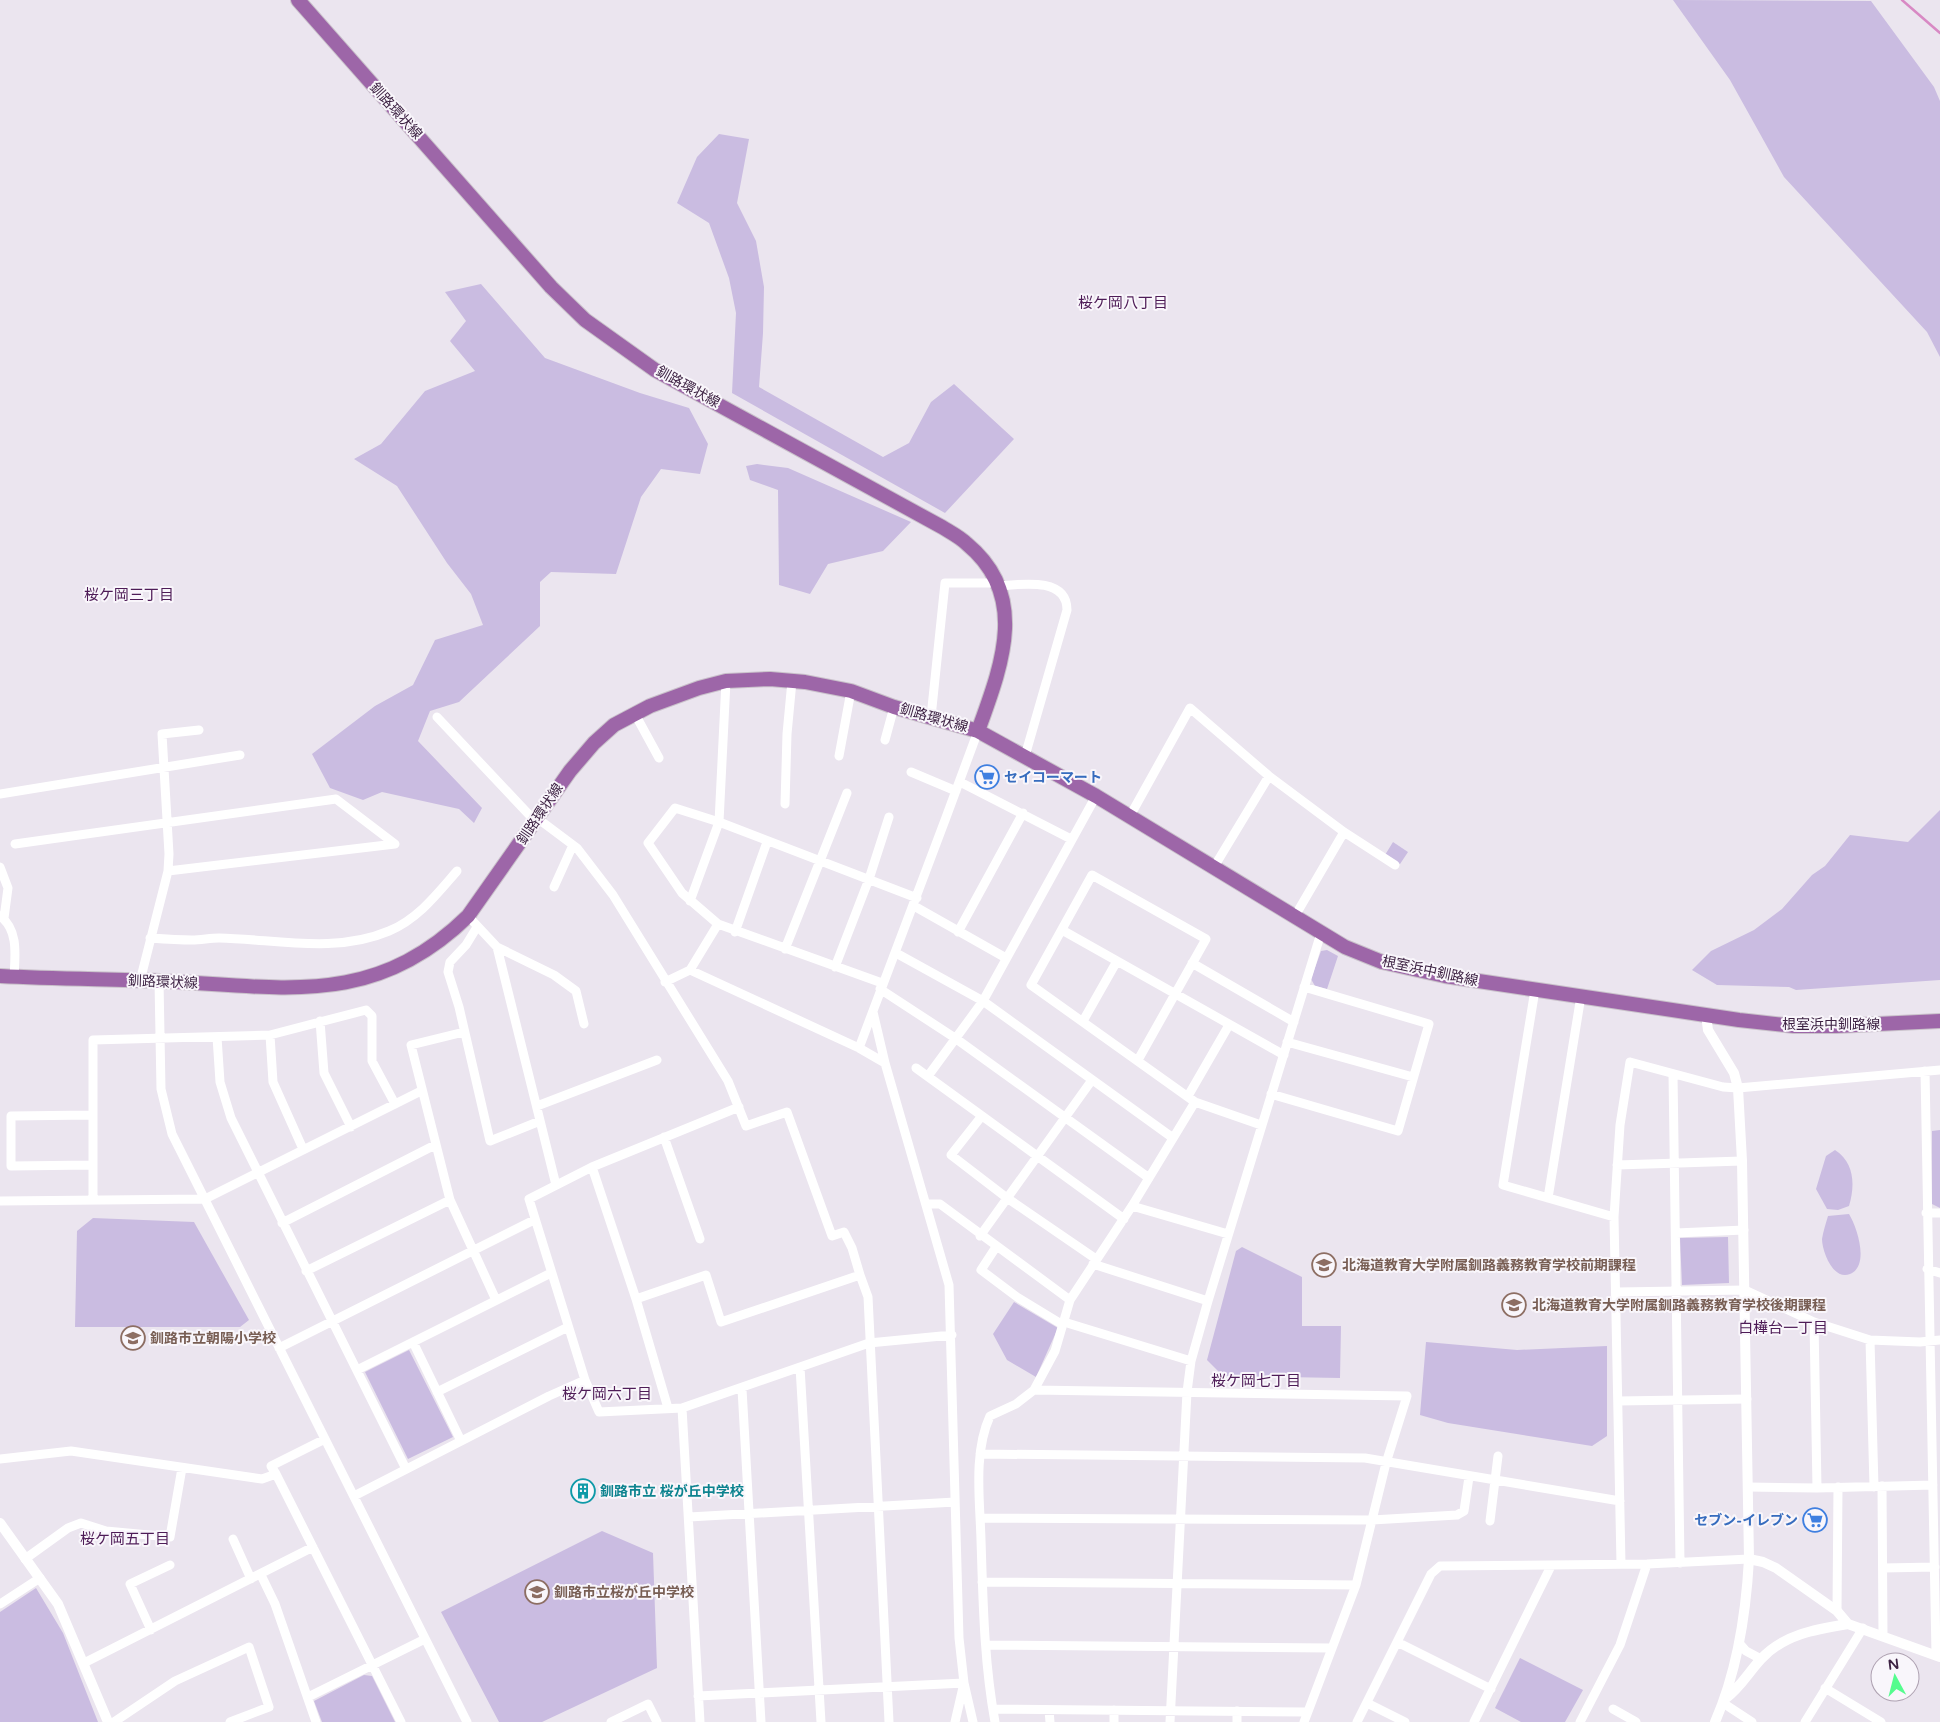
<svg xmlns="http://www.w3.org/2000/svg" width="1940" height="1722" font-family="'Varela Round','Noto Sans JP',sans-serif">
	<style>
		.green { fill: #cabce1 }
		.lines { fill: none; stroke-linecap: round; stroke-linejoin: round }
		.stream { stroke: #d889c4; stroke-width: 2.5 }
		.primary-casing { stroke: #c9c1ca; stroke-width: 16 }
		.minor { stroke: #fff; stroke-width: 9 }
		.tertiary { stroke: #fff; stroke-width: 10 }
		.primary { stroke: #9d66a8; stroke-width: 14 }
		.labels { text-anchor: middle; dominant-baseline: central; stroke-width: 4; stroke-linejoin: round; paint-order: stroke }
		.street-label { font-size: 14px; fill: #3d2243; stroke: #f9f6fb }
		.shop-label { font-size: 14px; font-weight: bold; fill: #366cbe; stroke: #f9f6fb; text-anchor: start }
		.education-label { font-size: 14px; font-weight: bold; fill: #785e54; stroke: #f9f6fb; text-anchor: start }
		.culture-label { font-size: 14px; font-weight: bold; fill: #0d838f; stroke: #f9f6fb; text-anchor: start }
		.neighbourhood-label { font-size: 15px; fill: #4e1c57; stroke: #f9f6fb }
	</style>
	<rect width="100%" height="100%" fill="#ebe5ef"/>
	<!-- green -->
	<path class="green" d="M1673 0 1871 1 1934 87 1940 101V357L1927 332 1784 177 1730 80Z
		M719 134 749 139 737 203 756 241 764 287 763 333 759 387 883 457 909 443 931 402 954 384 1014 439 945 513 732 393 736 313 729 278 709 223 677 203 697 157Z
		M481 284 545 358 640 393 689 408 708 444 700 474 661 469 641 497 616 574 551 572 540 582V626L459 702 430 711 418 741 482 808 474 823 459 809 382 792 363 800 330 788 312 754 375 706 413 685 435 640 483 625 471 594 447 563 397 486 354 459 381 444 425 391 475 371 450 341 466 321 445 292Z
		M757 464 788 468 911 522 883 551 828 564 810 594 779 585 778 490 750 480 746 466Z
		M1940 810V980L1796 990 1789 987 1717 985 1692 970 1711 951 1754 930 1782 909 1812 875 1825 866 1850 835 1908 842Z
		M1393 842 1408 852 1400 864 1385 855Z
		M1327 950 1338 956 1327 989 1315 986 1311 979 1321 951Z
		M1940 1130V1208L1932 1204V1131Z
		M1835 1150C1855 1163 1855 1186 1849 1206L1838 1210 1827 1209 1816 1189 1826 1156Z
		M1849 1214C1857 1227 1870 1266 1850 1274 1833 1281 1822 1251 1822 1239 1823 1232 1826 1223 1828 1216Z
		M93 1218 194 1222 249 1320 240 1327H75L77 1231Z
		M1728 1237 1729 1283 1682 1285 1680 1238Z
		M1242 1247 1302 1277V1326H1341L1340 1378 1223 1376 1207 1360 1236 1251Z
		M1014 1302 1058 1328 1036 1377 1007 1360 993 1334Z
		M1426 1342 1517 1350 1607 1346V1436L1592 1446 1448 1423 1420 1415Z
		M409 1350 453 1437 408 1459 365 1372Z
		M602 1531 653 1553 657 1668 542 1722H499L441 1612Z
		M36 1588 63 1633 98 1722H0V1612Z
		M1520 1658 1583 1690 1565 1722H1521L1495 1708Z
		M364 1675 372 1676 395 1722H322L314 1701Z"/>
	<g class="lines">
		<!-- stream -->
		<path class="stream" d="M1902 0 1940 33"/>
		<!-- primary casing -->
		<g class="primary-casing">
			<path id="primary" d="M298 0 551 287 585 320 655 370 942 527C950 532 960 537 967 544 1030 596 1001 667 978 731
				M0 976C53 979 107 979 160 981 280 986 372 1010 468 916L570 771 594 743 614 725 650 706 699 688 726 681 770 679 805 682 851 691 894 707 978 731 1096 796 1345 947 1382 962 1445 976 1739 1020 1794 1026H1836L1940 1021"/>
		</g>
		<!-- minor -->
		<path class="minor" d="M999 586C1022 584 1067 577 1067 610L1025 756
			M635 714 659 758
			M437 717 535 821
			M931 717 945 583H997
			M885 740 894 707
			M839 756 851 691
			M911 772 956 791
			M960 782 1071 839
			M0 794 240 755
			M785 804 787 734 792 681
			M1130 816 1190 708 1269 776 1344 832 1395 865
			M537 818 577 848 613 895 728 1081 746 1126 787 1112 832 1236 844 1232 852 1248 860 1275
			M15 844 336 799 395 844 168 871
			M0 867 8 888 4 918
			M1214 867 1269 776
			M554 887 573 845
			M690 901 719 822 726 681
			M914 906 1006 958
			M0 916C19 930 15 956 14 977
			M468 916 497 947 554 975 576 991 584 1024
			M1295 916 1344 832
			M477 927 466 945 450 962 448 972 459 1007 490 1141 540 1121
			M1062 930 1284 1055
			M735 932 767 842
			M958 932 1023 813
			M150 938C164 939 178 940 192 940 201 940 210 938 219 938 275 939 335 954 389 931 418 919 437 894 457 871
			M497 947 556 1185
			M785 949 847 793
			M896 953 983 1001 1173 1138
			M1192 963 1294 1022
			M835 967 869 879 889 817
			M690 970 859 1048 885 1063
			M140 981 168 871 169 854 162 734 199 730
			M159 981 161 1089 172 1134 467 1722
			M665 982 690 970 718 924
			M882 983 718 924 682 893 648 843 675 808 719 822 917 898
			M880 989 955 1038 1149 1178
			M1535 990 1503 1185 1614 1217
			M873 1012 885 1063 949 1285 959 1638 964 1683 973 1722
			M320 1021 324 1073 351 1127
			M1083 1021 1117 961
			M464 1032 411 1045 450 1200 496 1300
			M270 1035 273 1082 303 1149
			M217 1037 220 1082 231 1118 406 1469
			M1287 1042 1413 1077
			M859 1048C899 943 939 837 978 731
			M1138 1060 1206 939 1092 875 1031 985 1195 1102 1261 1125
			M916 1068 1124 1219
			M1925 1071 1936 1655
			M1673 1074 1680 1563
			M928 1076 983 1001 1096 796
			M1271 1094 1398 1131 1429 1024 1304 987
			M1188 1096 1229 1025
			M537 1106 657 1060
			M739 1107 592 1167 529 1199 585 1380 599 1412 682 1408 869 1343 952 1335
			M92 1115 11 1116V1166L93 1165
			M981 1117 951 1155 1007 1198 1096 1259
			M664 1137 700 1239
			M1617 1165 1742 1161
			M592 1167 636 1299 668 1408
			M1548 1198 1581 996
			M93 1200V1040L270 1035 366 1010 372 1016V1061L395 1104
			M0 1201 205 1199 421 1091
			M927 1204H940L1070 1300
			M1132 1206 1228 1234
			M1926 1213H1940
			M282 1223 435 1145
			M1676 1233 1744 1230
			M980 1236 1092 1080
			M996 1247 981 1270 1017 1297 1063 1325
			M1093 1264 1208 1301
			M1927 1269 1940 1273
			M306 1271 450 1200
			M1617 1292 1745 1290 1814 1322 1870 1340 1920 1342 1940 1340
			M636 1299 706 1275 721 1322 860 1275 868 1297 889 1722
			M1064 1322 1191 1361
			M1814 1322 1817 1488 1933 1485
			M1870 1340 1874 1487
			M413 1342 461 1441
			M279 1348 534 1220
			M800 1367 821 1722
			M357 1370 551 1273
			M742 1389 761 1722
			M1034 1390 1407 1396 1386 1463 1356 1585 1304 1722
			M437 1392 568 1327
			M1618 1401 1747 1399
			M682 1408 700 1722
			M980 1454 1365 1458 1620 1501
			M0 1459 71 1451 262 1479 276 1474 271 1466 325 1439
			M276 1474 401 1722
			M1882 1486 1883 1635
			M1748 1487 1817 1488
			M354 1496 549 1396 585 1380
			M689 1517 955 1502
			M980 1518 1372 1520 1457 1515 1464 1511 1469 1477
			M1490 1521 1498 1456
			M233 1539 251 1579
			M25 1559 68 1528 81 1523 106 1531 170 1537 182 1468
			M1621 1564 1614 1217 1620 1125 1630 1062 1723 1087 1738 1088 1940 1070
			M1883 1568 1935 1567
			M261 1575 275 1604 316 1722
			M982 1582 1356 1585
			M0 1604 40 1578
			M1837 1611 1838 1487
			M151 1630 130 1584 170 1565
			M1397 1642 1491 1689
			M1739 1643 1746 1651 1761 1659
			M986 1645 1331 1648
			M84 1663 313 1547
			M1825 1688 1881 1722
			M698 1696 964 1683 955 1722
			M308 1697 425 1639
			M1367 1703 1405 1722
			M1723 1703 1752 1722
			M993 1709 1306 1712
			M1613 1709 1636 1722
			M1049 1710 1050 1722
			M1114 1710V1722
			M114 1722 175 1681 249 1647 269 1707 230 1722
			M611 1722 648 1704 657 1722
			M995 1722C984 1662 983 1601 981 1540 980 1501 973 1453 990 1416L1016 1404 1034 1390 1055 1351 1070 1300 1132 1206 1195 1102
			M1170 1722 1187 1392 1191 1361 1208 1301 1321 933
			M1237 1722V1711
			M1357 1722 1431 1574 1440 1566 1647 1564 1749 1559
			M1474 1722 1551 1566
			M1580 1722 1620 1645 1647 1564
			M1805 1722 1863 1628"/>
		<!-- tertiary -->
		<path class="tertiary" d="M1706 1015 1708 1030 1734 1073 1738 1088 1742 1161 1749 1559 1763 1562 1776 1568 1837 1611 1848 1624 1940 1657
			M0 1523 58 1604 108 1722
			M1725 1699C1741 1687 1748 1673 1761 1659 1784 1634 1817 1629 1848 1624
			M1715 1722C1737 1672 1746 1614 1749 1559"/>
		<!-- primary -->
		<use href="#primary" class="primary"/>
	</g>
	<!-- icons -->
	<defs>
		<g id="supermarket-ring" transform="scale(1.25)"><circle r="9.5" fill="#f9f6fb" stroke="#3f7fe0" stroke-width="1.5"/><path d="M-6-5.5h2.5l.6 2H6L4.5 2H-2.5L-4.4-4H-6ZM-1.5 3.2a1.3 1.3 0 1 0 .1 0ZM3 3.2a1.3 1.3 0 1 0 .1 0Z" fill="#3f7fe0"/></g>
		<g id="school-ring" transform="scale(1.25)"><circle r="9.5" fill="#f9f6fb" stroke="#8d6e63" stroke-width="1.5"/><path d="M0-5L7-2L0 1L-7-2ZM-4 1L0 2.5L4 1V4Q0 6-4 4Z" fill="#8d6e63"/></g>
		<g id="building-ring" transform="scale(1.25)"><circle r="9.5" fill="#f9f6fb" stroke="#0f9aa8" stroke-width="1.5"/><path d="M-4-6H4V6H1V3H-1V6H-4ZM-2.5-4.3h1.7v1.8h-1.7ZM.8-4.3h1.7v1.8H.8ZM-2.5-1h1.7V.8h-1.7ZM.8-1h1.7V.8H.8Z" fill="#0f9aa8"/></g>
	</defs>
	<g fill-rule="evenodd">
		<use href="#supermarket-ring" x="987" y="777"/>
		<use href="#school-ring" x="1324" y="1265"/>
		<use href="#school-ring" x="1514" y="1305"/>
		<use href="#school-ring" x="133" y="1338"/>
		<use href="#building-ring" x="583" y="1491"/>
		<use href="#supermarket-ring" x="1815" y="1520"/>
		<use href="#school-ring" x="537" y="1592"/>
	</g>
	<g class="labels">
		<!-- street labels -->
		<g class="street-label">
			<text transform="translate(396 111) rotate(48)">釧路環状線</text>
			<text transform="translate(688 387) rotate(29)">釧路環状線</text>
			<text transform="translate(934 718) rotate(16)">釧路環状線</text>
			<text transform="translate(540 814) rotate(-56)">釧路環状線</text>
			<text transform="translate(1430 971) rotate(12)">根室浜中釧路線</text>
			<text transform="translate(163 982) rotate(2)">釧路環状線</text>
			<text x="1831" y="1024">根室浜中釧路線</text>
		</g>
		<!-- shop labels -->
		<g class="shop-label">
			<text x="1004" y="777">セイコーマート</text>
			<text x="1798" y="1520" text-anchor="end">セブン-イレブン</text>
		</g>
		<!-- education labels -->
		<g class="education-label">
			<text x="1342" y="1265">北海道教育大学附属釧路義務教育学校前期課程</text>
			<text x="1532" y="1305">北海道教育大学附属釧路義務教育学校後期課程</text>
			<text x="150" y="1338">釧路市立朝陽小学校</text>
			<text x="554" y="1592">釧路市立桜が丘中学校</text>
		</g>
		<!-- culture labels -->
		<g class="culture-label">
			<text x="600" y="1491">釧路市立 桜が丘中学校</text>
		</g>
		<!-- neighbourhood labels -->
		<g class="neighbourhood-label">
			<text x="1123" y="303">桜ケ岡八丁目</text>
			<text x="129" y="595">桜ケ岡三丁目</text>
			<text x="1783" y="1328">白樺台一丁目</text>
			<text x="1256" y="1381">桜ケ岡七丁目</text>
			<text x="607" y="1394">桜ケ岡六丁目</text>
			<text x="125" y="1539">桜ケ岡五丁目</text>
		</g>
	</g>
	<!-- north arrow -->
	<g transform="translate(1895 1677) rotate(353)"><circle r="24" fill="#f9f6fb" stroke="#aea1b1"/>
	<path d="M0-4L9 19L0 12L-9 19Z" fill="#55fc8e"/>
	<text y="-8" font-size="14" font-weight="bold" text-anchor="middle" fill="#3d2243">N</text>
	</g>
</svg>
